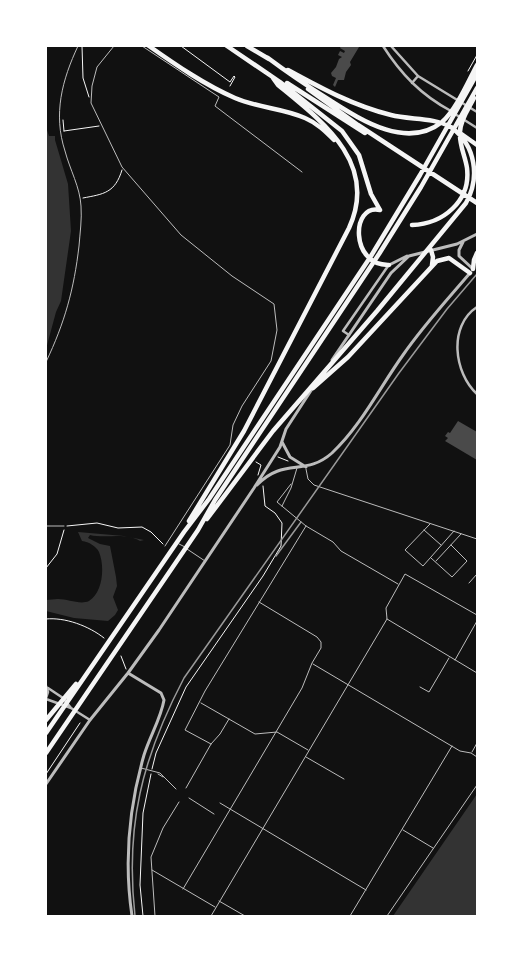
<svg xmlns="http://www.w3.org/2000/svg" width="523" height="962" font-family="Jost,sans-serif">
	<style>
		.water { fill: #333 }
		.building { fill: #4a4a4a }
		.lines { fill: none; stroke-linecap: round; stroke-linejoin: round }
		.path { stroke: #f5f5f5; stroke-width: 1 }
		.service { stroke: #bcbcbc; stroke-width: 1 }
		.minor { stroke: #bcbcbc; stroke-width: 2.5 }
		.tertiary { stroke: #bcbcbc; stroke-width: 3 }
		.motorway { stroke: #f5f5f5; stroke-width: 4.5 }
		.rail { stroke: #9a9a9a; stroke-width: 1.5 }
	</style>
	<rect width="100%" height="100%" fill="#111"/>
	<!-- water -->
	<path class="water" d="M46 127 49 136H55V140L68 184 71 231 61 301 56 312 46 349Z
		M78 532 124 536 144 540 140 541C125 532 106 539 90 535L88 538 100 544 110 546 116 577 117 586 113 597 118 610 115 615 108 621 74 618 46 611V600C50 600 54 599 58 599 68 599 80 605 89 601 103 593 105 566 99 552 96 546 89 542 82 541Z
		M477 794V916H393Z"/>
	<!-- building -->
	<path class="building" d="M341 46 359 47 350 62 351 65 346 72 344 80H338L335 87 333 85 336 78 332 76 331 73 336 67 339 59 342 57 338 55 340 51 344 53 345 51 340 48Z
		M458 421 477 432V460L445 441 448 438 445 436 448 432 450 433Z"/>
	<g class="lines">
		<!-- path -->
		<path class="path" d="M82 46 83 78 89 97
			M181 46 230 82 234 76 235 77 230 86
			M468 71 477 55
			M63 120 64 131
			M64 131 99 126
			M83 198C104 194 115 193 122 170
			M278 457 288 461
			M256 462 261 465 258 475
			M67 526 97 523 118 528 142 527 151 532 163 544
			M46 568 57 554 64 530
			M46 619C65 617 89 626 104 638
			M121 656 126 669
			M152 769 156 753 186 687 263 576 281 546 282 523 275 513 265 506 263 486
			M46 774 80 723
			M143 916 140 885 143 813 151 774"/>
		<!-- service -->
		<path class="service" d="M114 46 97 67 92 86 91 103 122 167 181 235 232 276 274 304 277 330 271 361 242 406 233 425 230 445 165 546
			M142 46 219 97 215 106 302 172
			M46 362C65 322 74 289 79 246 80 233 82 219 81 206 80 187 70 170 65 151 53 114 62 80 78 46
			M306 469 308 479 314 485 477 539
			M291 484 277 502 306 526 333 542 341 551 398 584
			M282 506 291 488 297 468
			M430 524 405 550 423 566 454 531
			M46 526H64
			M424 530 441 545
			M179 544 185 547
			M187 549 205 561
			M431 558 452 577 467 561 451 545
			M436 561 461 534
			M469 583 477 574
			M387 619 477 673
			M455 660 477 621
			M313 664 460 751 471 753 477 757
			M420 687 429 692 449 658
			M201 703 255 734 277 732 308 750
			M211 744 185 730 205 691 306 526
			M472 752 477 743
			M306 757 344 779
			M141 768 160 773 176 789
			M158 774 163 777
			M186 788 211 744 220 734 229 719
			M189 798 214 814
			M220 803 366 890
			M403 830 433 848
			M152 870 215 907
			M183 889 302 688 312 663 321 648V642L317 637 259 602
			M219 901 245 916
			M155 916 151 857 163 828 179 802
			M211 916 387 619 386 608 405 574 477 615
			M350 916 452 746
			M387 916 477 785"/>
		<!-- minor -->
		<path class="minor" d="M383 46C401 74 421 95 451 111
			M391 46 418 76 477 112
			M412 83 418 76
			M455 114 477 128
			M477 307C448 326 454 373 477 394
			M349 335 343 331 388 266
			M46 686 48 692 46 698
			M48 688 63 698 71 708
			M46 699 71 708 90 720"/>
		<!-- tertiary -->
		<path class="tertiary" d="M463 242 459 250V256L473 269
			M389 265 407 256
			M332 360 391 273 409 256 457 244 477 234
			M282 442 290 457 306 467
			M257 485C284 457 305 477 332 453 361 426 380 387 403 355 423 326 447 300 470 273
			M128 673 161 693 164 700C161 718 150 736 144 755 129 807 124 862 132 916
			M46 784 90 720 128 673 159 630 254 488 280 447 286 429 312 389"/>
		<!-- motorway -->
		<path class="motorway" d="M149 46C176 65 205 85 235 98 258 108 283 108 305 118 317 123 326 132 334 140
			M227 46 280 82 342 131 359 155 371 194 380 210
			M247 46 269 59
			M268 58C288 73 309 87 331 101 361 120 407 150 442 122 456 110 468 82 477 65
			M288 70C321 88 354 106 391 115 410 120 433 117 451 127
			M287 83 365 133
			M308 89 358 125 477 203
			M460 133 477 145
			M380 210C351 203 350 266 389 265
			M412 225C443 224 471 201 467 168 465 155 459 145 460 132 460 120 469 108 474 98
			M431 250 433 257 432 265
			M473 269 474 260 477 253
			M313 388 348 357 437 261 449 258 470 273
			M207 519 273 431 377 311 466 203C480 178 476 146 452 128
			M189 521 244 431 349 228C379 163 322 121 278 85L273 78
			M46 720 76 684
			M46 733 184 532 209 499 371 256 420 175 477 74
			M46 753 198 530 215 500 379 254 421 187 477 88"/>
		<!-- rail -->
		<path class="rail" d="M276 556 301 522
			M135 916C125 826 142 758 184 678L399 373 447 309 477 274"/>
	</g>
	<!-- border -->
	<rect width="523" height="962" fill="none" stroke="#ffffff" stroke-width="94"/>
</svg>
